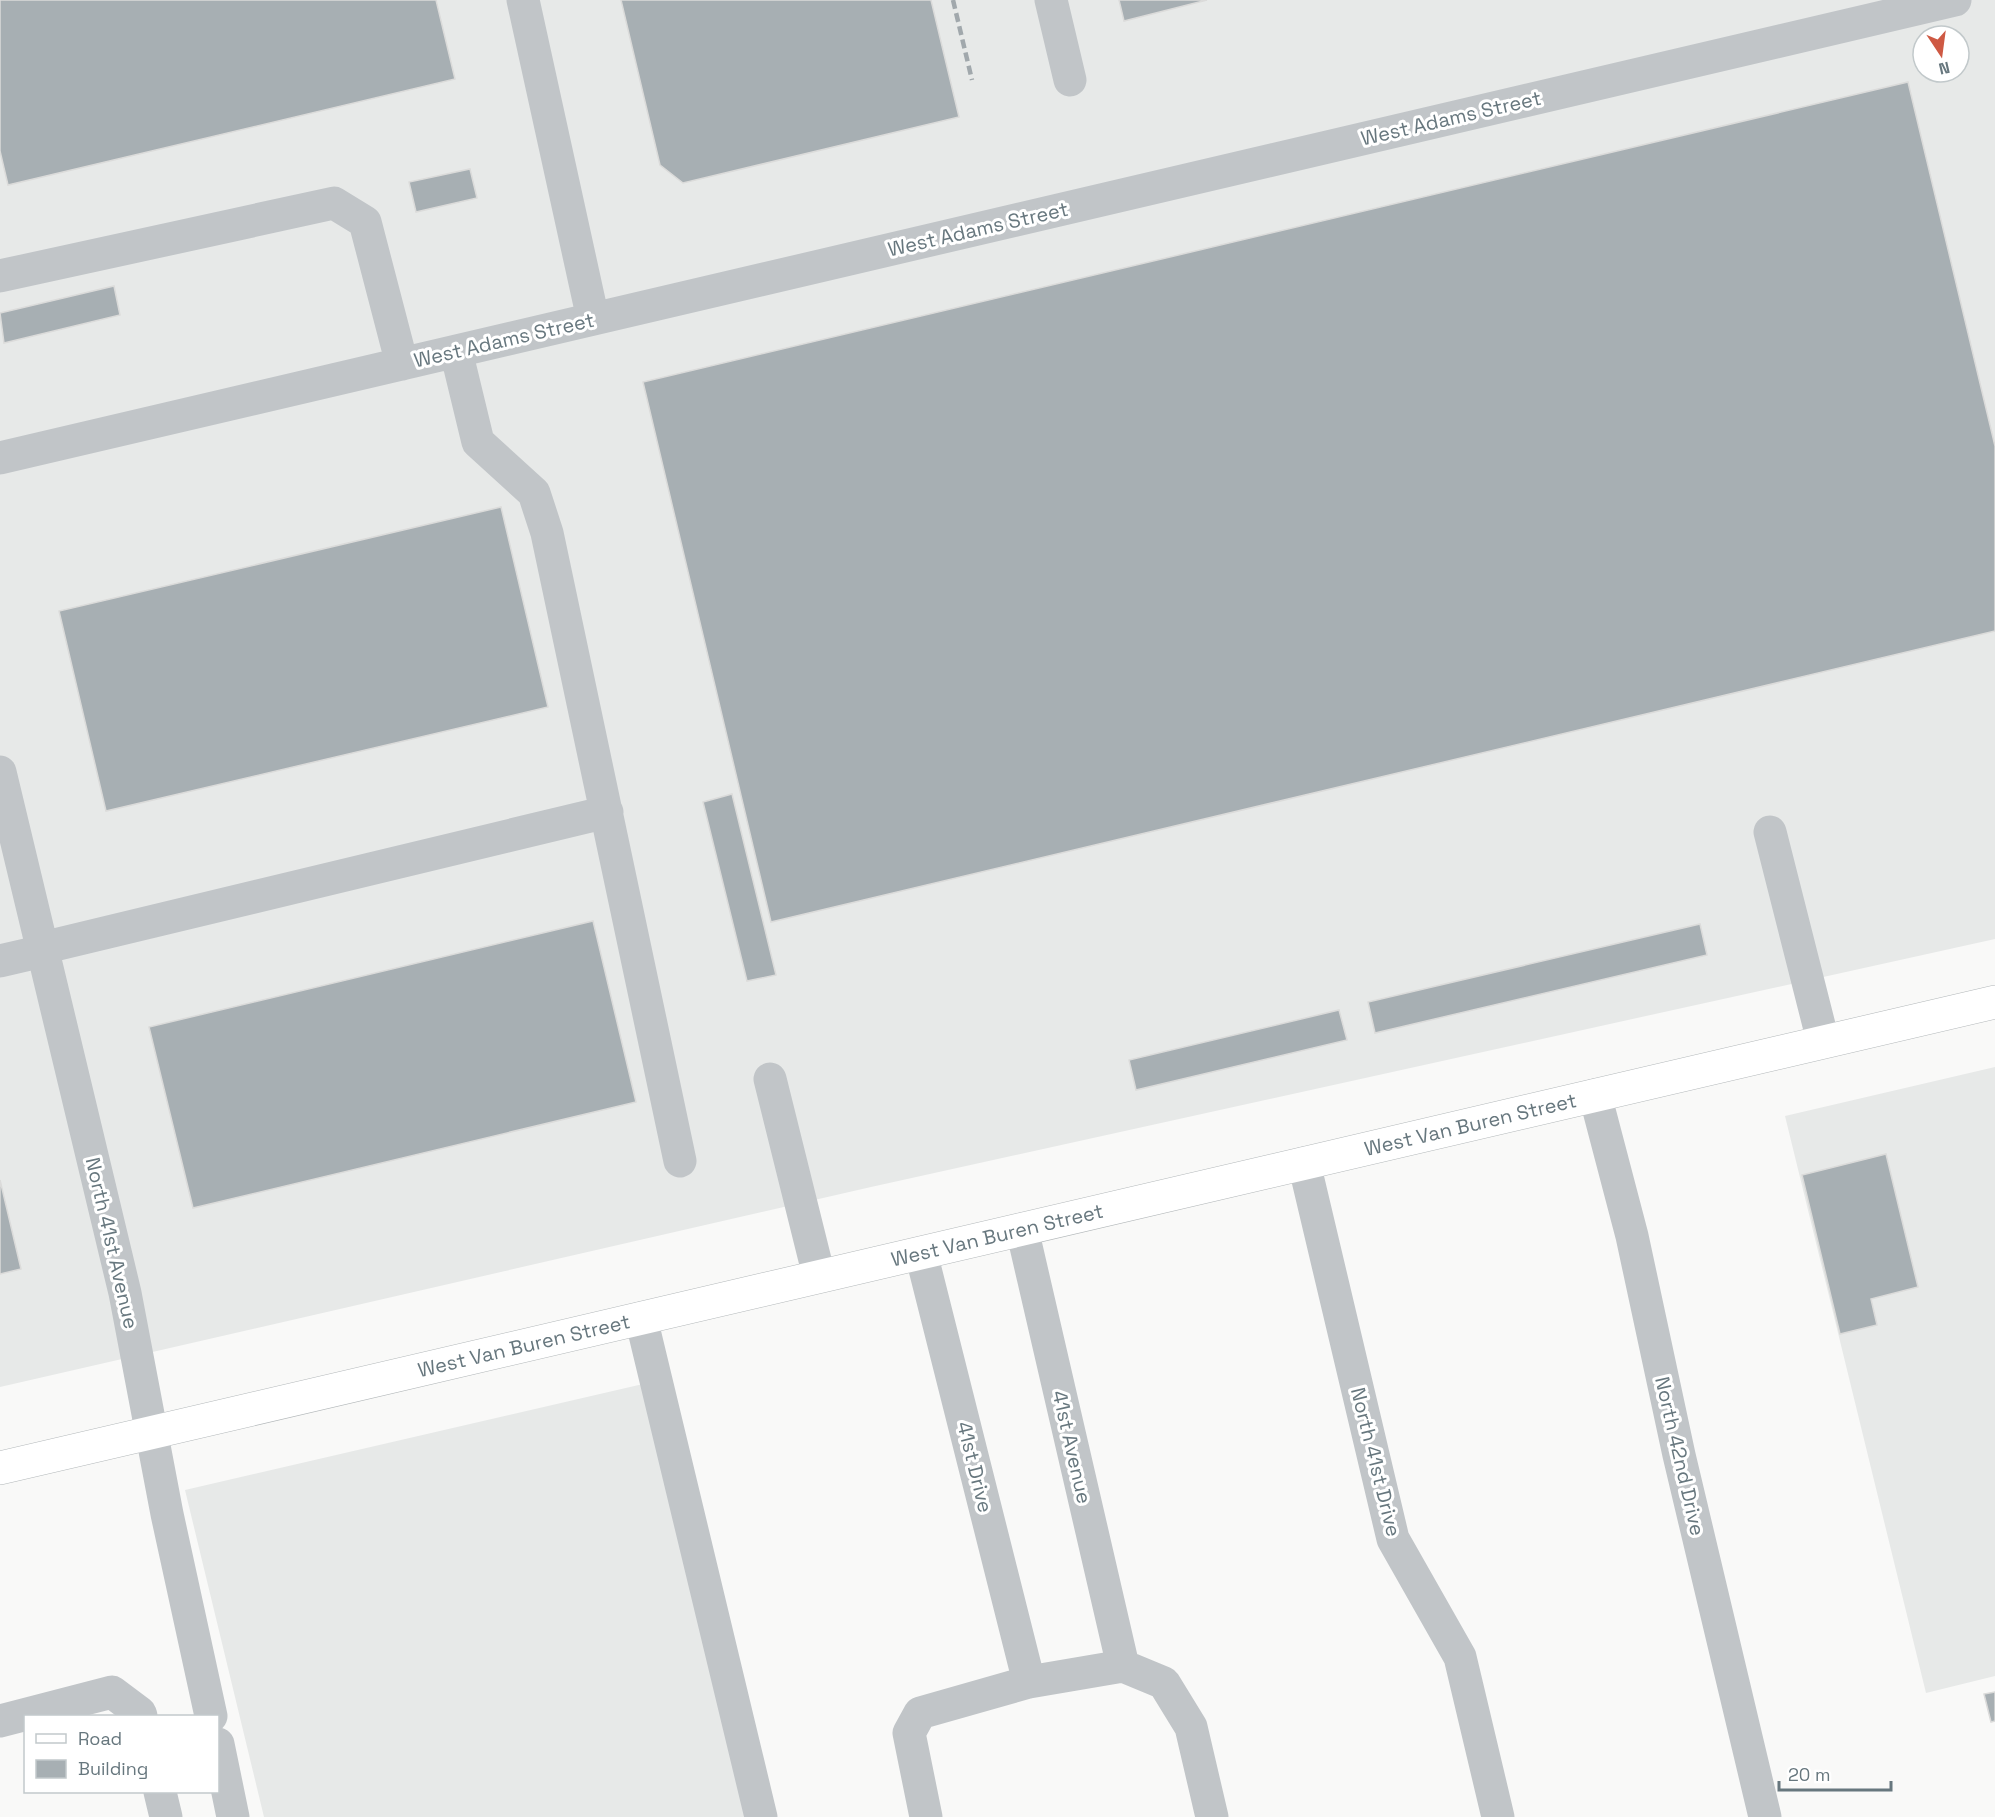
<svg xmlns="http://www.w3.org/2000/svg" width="1995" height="1817" font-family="'Space Grotesk',sans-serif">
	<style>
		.built { fill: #e7e9e8; fill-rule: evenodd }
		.building { fill: #a7afb3; stroke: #dbdbda; stroke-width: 1.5 }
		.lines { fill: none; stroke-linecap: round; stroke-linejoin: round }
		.major-casing { stroke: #b3b8ba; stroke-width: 34 }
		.minor { stroke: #c1c5c8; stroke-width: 33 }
		.major { stroke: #fff; stroke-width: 33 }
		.rail { stroke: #a1a8ac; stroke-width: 4.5; stroke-dasharray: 9 4.5; stroke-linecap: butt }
		.labels { text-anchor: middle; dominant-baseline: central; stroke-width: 6; stroke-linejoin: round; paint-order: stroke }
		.street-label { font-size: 20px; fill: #67777e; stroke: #fff }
	</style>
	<rect width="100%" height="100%" fill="#f9f9f8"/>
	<!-- built -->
	<path class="built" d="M0 0H1995V939L871 1187 0 1387ZM1923 36H1959V72H1923Z
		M1995 1067V1676L1926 1693 1785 1116Z
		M656 1381 770 1817H264L185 1490Z"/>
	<!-- building -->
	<path class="building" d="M0 0H436L455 79 8 185 0 151Z
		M621 0H931L959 117 683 183 660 165Z
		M1119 0H1207L1124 21Z
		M1908 82 1995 446V631L771 922 643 382Z
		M470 169 477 198 416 212 409 182Z
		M114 286 120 315 4 343 0 313Z
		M501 507 548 707 106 811 59 611Z
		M732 794 776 975 747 981 703 802Z
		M593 921 636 1102 193 1208 149 1027Z
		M1700 924 1707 955 1375 1033 1368 1002Z
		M1339 1010 1347 1040 1136 1090 1129 1060Z
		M1886 1154 1918 1287 1871 1299 1877 1325 1840 1334 1802 1175Z
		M0 1180 21 1269 0 1274Z
		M1995 1692V1721L1991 1722 1984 1694Z"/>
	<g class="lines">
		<!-- major casing -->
		<g class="major-casing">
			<g id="major">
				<path id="s1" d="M0 1468 1995 1002"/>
			</g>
		</g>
		<!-- minor -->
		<path class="minor" d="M523 0 593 319
			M1051 0 1070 80
			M0 276 334 203 365 222 402 364
			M456 351 478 442 534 493 547 533 680 1161
			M0 458 1955 0
			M0 772 125 1293 167 1514 211 1716
			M1770 832 1823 1041
			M42 948 607 812
			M0 961 43 951
			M770 1079 819 1276
			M1595 1095 1632 1236 1679 1455 1765 1817
			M1304 1163 1393 1539 1460 1657 1498 1817
			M1022 1229 1123 1666
			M921 1253 1029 1682
			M641 1318 761 1817
			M0 1721 112 1692 140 1713 141 1716
			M218 1744 233 1817
			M160 1792 166 1817
			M926 1817 909 1733 920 1713 1029 1682 1123 1666 1164 1683 1191 1727 1212 1817"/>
		<!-- major -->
		<use href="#major" class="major"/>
		<!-- rail -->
		<path class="rail" d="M953 0 972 80"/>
	</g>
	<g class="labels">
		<!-- street labels -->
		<g class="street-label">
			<text transform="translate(1451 118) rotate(-13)">West Adams Street</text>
			<text transform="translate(978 229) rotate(-13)">West Adams Street</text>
			<text transform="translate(504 340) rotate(-13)">West Adams Street</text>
			<text stroke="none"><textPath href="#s1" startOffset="1510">West Van Buren Street</textPath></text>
			<text stroke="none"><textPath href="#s1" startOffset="1024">West Van Buren Street</textPath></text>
			<text transform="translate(112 1243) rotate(77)">North 41st Avenue</text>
			<text stroke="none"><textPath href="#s1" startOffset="538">West Van Buren Street</textPath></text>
			<text transform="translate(1072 1447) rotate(77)">41st Avenue</text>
			<text transform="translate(1680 1456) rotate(77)">North 42nd Drive</text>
			<text transform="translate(1376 1462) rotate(76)">North 41st Drive</text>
			<text transform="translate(975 1467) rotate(76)">41st Drive</text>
		</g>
	</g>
	<!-- legend -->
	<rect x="24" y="1715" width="195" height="78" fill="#ffffff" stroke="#c2c9cb" stroke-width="1.5"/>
	<rect x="36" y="1734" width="30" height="9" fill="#ffffff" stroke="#c2c9cb" stroke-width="1.5"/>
	<text x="78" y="1745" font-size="18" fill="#67777e">Road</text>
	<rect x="36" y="1760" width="30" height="18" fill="#a7afb3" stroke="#c2c9cb" stroke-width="1.5"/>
	<text x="78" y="1775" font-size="18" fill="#67777e">Building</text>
	<!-- north arrow -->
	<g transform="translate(1941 54) rotate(167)"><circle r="28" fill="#ffffff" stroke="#c2c9cb" stroke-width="1.5"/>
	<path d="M0-4.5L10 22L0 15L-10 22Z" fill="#ce5943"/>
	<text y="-9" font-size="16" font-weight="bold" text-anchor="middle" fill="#67777e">N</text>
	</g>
	<!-- scale -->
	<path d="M1779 1781v9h112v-9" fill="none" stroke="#67777e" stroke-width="3"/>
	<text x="1788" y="1781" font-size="18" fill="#67777e" stroke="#ffffff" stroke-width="4.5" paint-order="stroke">20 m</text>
</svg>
